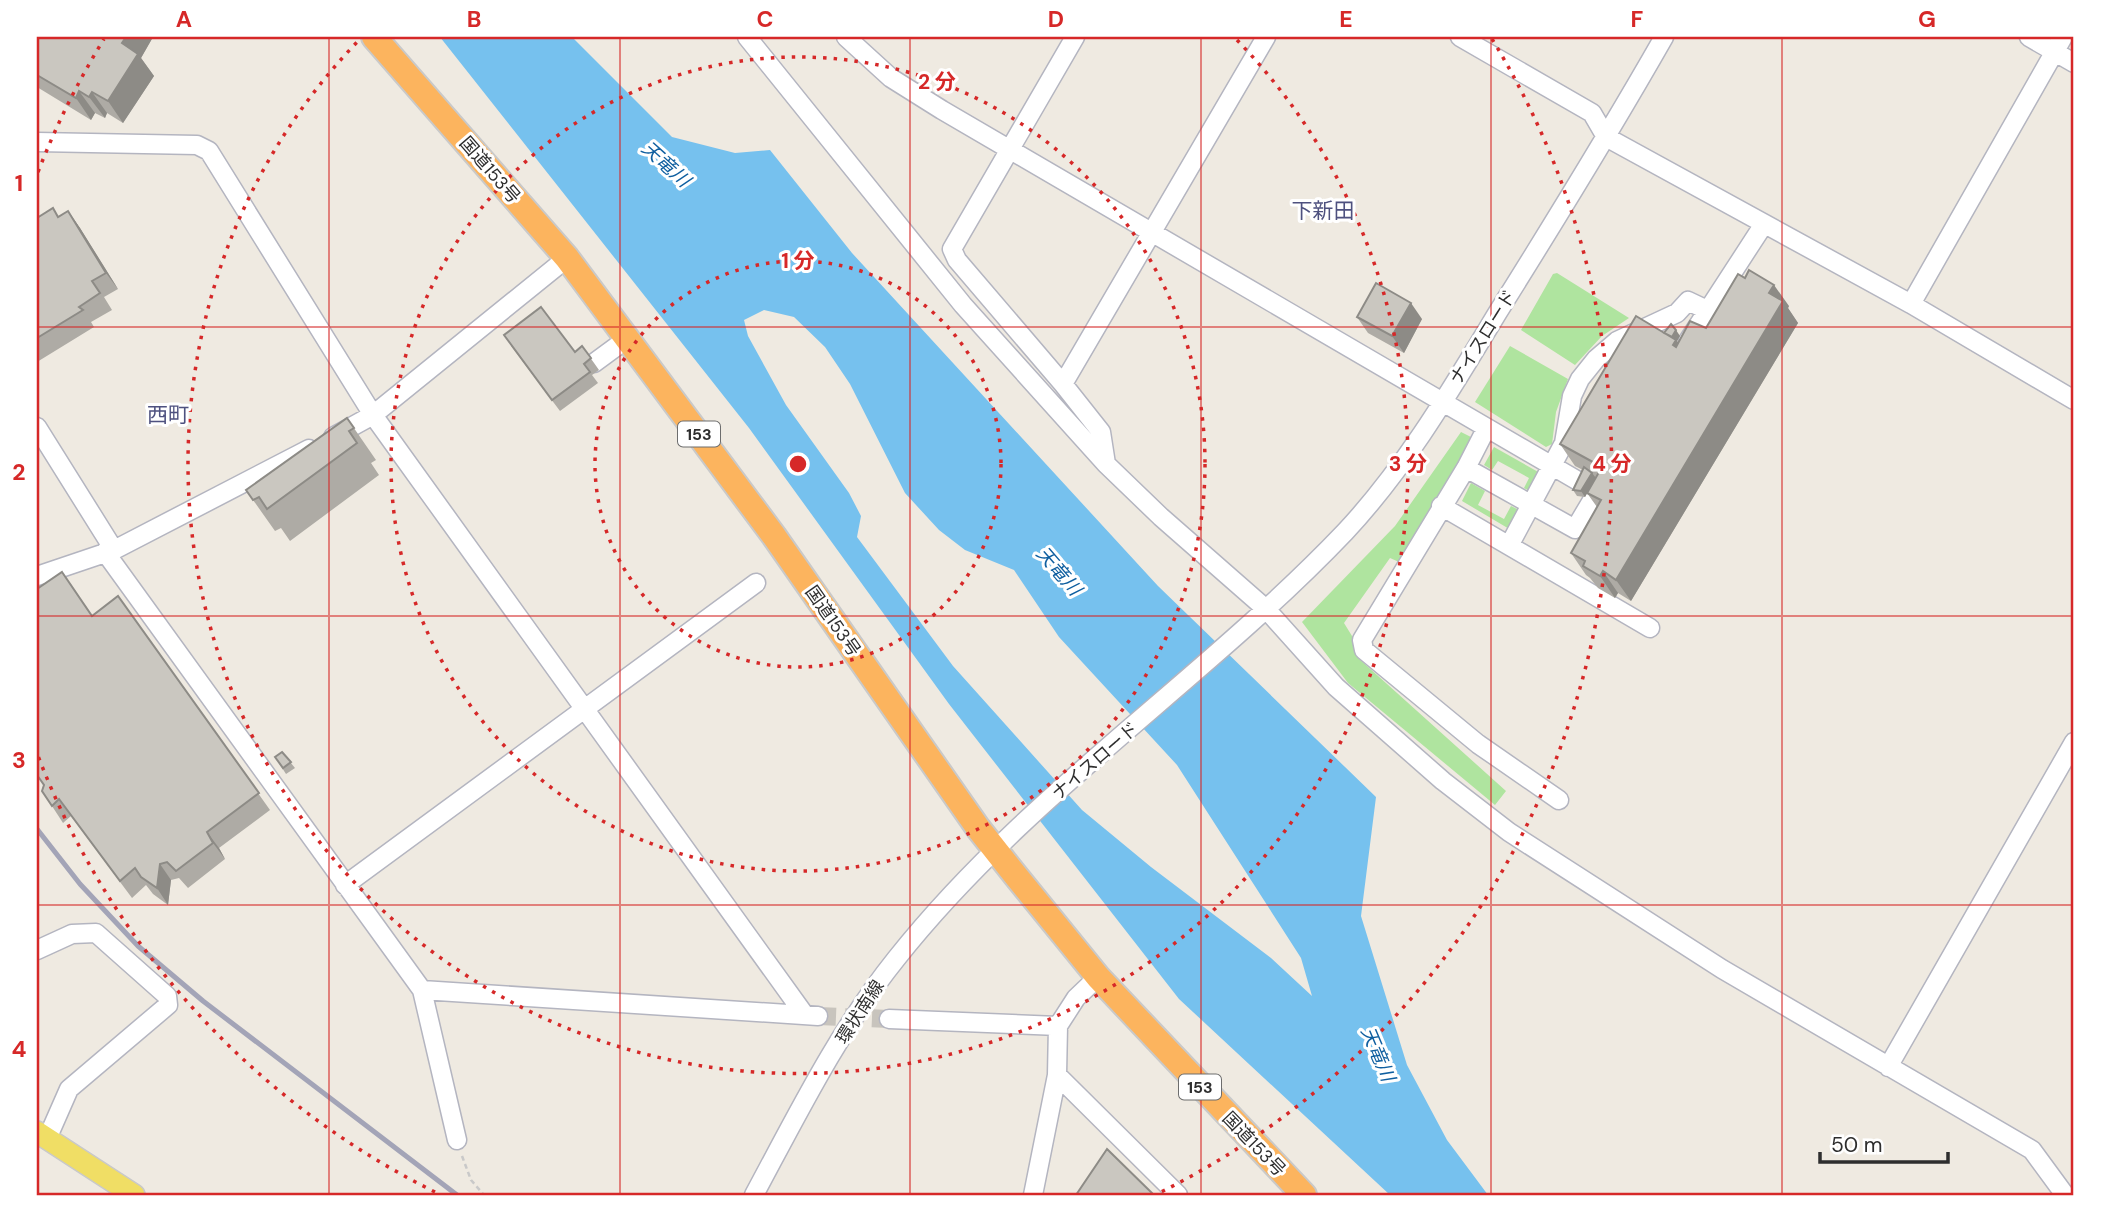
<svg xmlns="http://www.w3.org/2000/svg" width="2111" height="1232" font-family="'DM Sans','Noto Sans JP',sans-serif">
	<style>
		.green { fill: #afe49f }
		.water { fill: #76c1ee; fill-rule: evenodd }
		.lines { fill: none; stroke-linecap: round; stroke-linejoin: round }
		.minor-tunnel { stroke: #c8c4bd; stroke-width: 18; stroke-dasharray: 18 9; stroke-linecap: butt }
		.minor-casing { stroke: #b4b5c0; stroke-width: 21 }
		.major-casing { stroke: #c9c9c9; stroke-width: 24 }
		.highway-casing { stroke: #c9c9c9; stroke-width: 28 }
		.path { stroke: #c9c9c9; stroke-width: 2.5; stroke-dasharray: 5 3.5; stroke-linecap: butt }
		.minor { stroke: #fff; stroke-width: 18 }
		.major { stroke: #f0de65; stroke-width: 21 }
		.highway { stroke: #fcb45e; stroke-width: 24 }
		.rail { stroke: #a3a4b7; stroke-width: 5 }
		.wall { fill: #aeaba5 }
		.shaded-wall { fill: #8d8b86 }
		.building { fill: #cac7c0; stroke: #8d8b86; stroke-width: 2 }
		.grid { fill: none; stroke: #d62828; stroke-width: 2; stroke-opacity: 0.55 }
		.ring { fill: none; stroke: #d62828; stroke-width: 3.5; stroke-dasharray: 3.5 7 }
		.labels { text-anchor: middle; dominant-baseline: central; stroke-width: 6; stroke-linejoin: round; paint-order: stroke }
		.shield { fill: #fff; stroke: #6d6d6d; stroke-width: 2 }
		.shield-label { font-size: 16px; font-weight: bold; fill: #2e2e2e }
		.street-label { font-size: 18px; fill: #2e2e2e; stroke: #fff }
		.water-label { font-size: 19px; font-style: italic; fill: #0f5fa0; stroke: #fff }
		.quarter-label { font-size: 21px; fill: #4e517f; stroke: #fff }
		.centre { fill: #d62828; stroke: #fff; stroke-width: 3.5 }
		.ring-label { font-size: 21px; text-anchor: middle; font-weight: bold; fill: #d62828; stroke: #fff; stroke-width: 6; stroke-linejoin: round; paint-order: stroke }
		.neatline { fill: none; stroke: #d62828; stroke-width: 2.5 }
		.grid-label { font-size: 23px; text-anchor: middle; font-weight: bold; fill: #d62828 }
	</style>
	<rect width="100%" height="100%" fill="#efeae1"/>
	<!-- green -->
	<path class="green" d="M1557 273 1629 318 1602 336 1575 365 1521 330 1553 274Z
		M1510 346 1568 379 1556 412 1552 444 1546 447 1475 402Z
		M1461 432 1473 438 1399 562 1390 558 1344 623 1352 636 1357 657 1506 791 1495 805 1348 683 1302 622 1395 526Z
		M1494 447 1540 473 1531 492 1524 488 1529 478 1498 461 1492 470 1484 465Z
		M1471 483 1485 491 1478 505 1504 519 1511 506 1521 511 1511 530 1462 501Z"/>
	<!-- water -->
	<path class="water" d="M440 37H572L672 137 735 153 770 150 852 253 1158 586 1376 797 1361 916 1407 1065 1447 1140 1488 1195H1390L1179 999 949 704 749 428ZM764 310 794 317 825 347 850 384 905 493 939 530 965 550 1014 570 1059 637 1177 765 1301 958 1312 996 1271 958 1151 867 1082 810 953 666 857 537 861 516 849 493 786 405 748 336 744 320Z"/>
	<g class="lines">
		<!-- minor-tunnel -->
		<path class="minor-tunnel" d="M818 1016 889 1019"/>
		<!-- minor casing -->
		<g class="minor-casing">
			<path id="minor" d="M747 37 963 305 1106 464 1161 517 1266 609 1336 687 1443 781 1509 832 1722 969 2032 1150 2065 1195
				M846 37 891 78 942 110 1597 492 1575 529 1466 468
				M1460 37 1592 113 1606 137 1911 304 2074 400
				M2029 37 2074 63
				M37 142 197 145 209 151 373 415 804 1014
				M1911 304 2063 37
				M1688 341 1764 224
				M594 363 628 338
				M1063 384 957 260 952 249 1075 37
				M37 427 114 550
				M1486 429 1466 468 1362 640 1364 650 1478 744 1559 800
				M333 437 373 415 567 258
				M1106 464 1101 432 1063 384 1266 37
				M1441 506 1650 628
				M1510 544 1564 443 1572 396 1580 379 1596 359 1617 341 1677 313 1688 301 1707 310
				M105 552 422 990 457 1140
				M37 576 114 550 309 449
				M345 885 756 583
				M37 950 72 934 96 933 167 996 168 1005 69 1089 47 1139
				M422 990 818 1016
				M889 1019 1058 1026 1076 998 1098 977
				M1888 1067 2074 742
				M1057 1075 1178 1195
				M754 1195C797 1115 839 1030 896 959 1025 796 1203 681 1345 532 1406 467 1452 388 1498 312 1555 221 1611 130 1664 37
				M1033 1195 1057 1075 1058 1026"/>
		</g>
		<!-- major casing -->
		<g class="major-casing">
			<path id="major" d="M37 1132 134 1195"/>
		</g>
		<!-- highway casing -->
		<g class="highway-casing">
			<path id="highway" d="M374 37 567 258 774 536 978 828 1016 876 1098 977 1304 1195"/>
		</g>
		<!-- path -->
		<path class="path" d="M462 1156 471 1180 484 1195"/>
		<!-- minor -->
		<use href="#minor" class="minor"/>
		<!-- major -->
		<use href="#major" class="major"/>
		<!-- highway -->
		<use href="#highway" class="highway"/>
		<!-- rail -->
		<path class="rail" d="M37 829 80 884 138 946 203 1001 457 1195"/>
	</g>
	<!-- wall -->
	<path class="wall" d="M37 37H153L141 58 154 76 123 123 107 113 105 118 95 113 91 120 37 87Z
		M68 211 80 228 118 289 104 297 112 310 91 322 94 327 37 362V218L59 217Z
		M1789 306 1788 308 1798 323 1631 601 1618 593 1615 598 1598 588 1590 578 1586 575 1571 553 1597 507 1587 493 1585 497 1577 496 1573 490 1583 470 1575 466 1560 444 1664 333 1680 336 1677 341 1678 343 1706 328Z
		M1357 317 1422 319 1404 353 1368 333Z
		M511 346 575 352 582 346 599 370 592 375 598 383 560 411Z
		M347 418 376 460 371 463 379 475 290 541 281 528 275 531 246 490Z
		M118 596 270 810 219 848 225 859 188 888 179 878 171 880 168 905 153 894 146 885 132 898 71 816 63 823 52 806 44 785 92 616Z
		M282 752 295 768 286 774 275 757Z"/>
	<!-- shaded-wall -->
	<path class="shaded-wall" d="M126 37H153L141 58 154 76 123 123 108 101 122 43Z
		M79 91 95 113 91 120 76 98Z
		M92 92 107 113 105 118 89 97Z
		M68 211 80 228 118 289 106 273Z
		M1774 285 1789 306 1788 308 1798 323 1631 601 1616 580Z
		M1411 303 1422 319 1404 353 1392 336Z
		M1676 330 1680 336 1677 341 1691 362 1667 345Z
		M1592 473 1596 478 1585 497 1581 491Z
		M1603 571 1618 593 1615 598 1600 576Z
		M207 832 219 848 225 859 213 843Z
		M160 864 171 880 168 905 157 888Z"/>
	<!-- building -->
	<path class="building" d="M37 37H126L122 43 138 54 108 101 92 92 89 97 79 91 76 98 37 75Z
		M53 208 58 217 68 211 106 273 92 281 100 293 79 307 83 310 37 338V218Z
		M1749 270 1774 285 1769 293 1783 301 1616 580 1603 571 1600 576 1583 566 1585 561 1571 553 1601 500 1587 493 1602 467 1560 444 1636 316 1676 340 1673 345 1676 347 1690 321 1706 328 1738 274 1745 278Z
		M1376 283 1411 303 1392 336 1357 317Z
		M541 307 575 352 582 346 591 358 584 364 590 372 552 400 504 335Z
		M1671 324 1676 330 1672 337 1664 333Z
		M347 418 354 428 349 431 357 443 267 509 259 497 253 500 246 490Z
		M1584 467 1592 473 1581 491 1573 490Z
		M62 572 92 616 118 596 259 793 207 832 213 843 176 871 167 862 160 864 157 888 141 877 135 868 120 881 59 799 52 806 42 791 44 785 37 775V589Z
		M282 752 291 762 283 768 275 757Z
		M1107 1149 1154 1195H1076Z"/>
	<!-- grid -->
	<path class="grid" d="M329 37V1195M620 37V1195M910 37V1195M1201 37V1195M1491 37V1195M1782 37V1195M37 327H2074M37 616H2074M37 905H2074"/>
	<!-- distance rings -->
	<g class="ring">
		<circle cx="798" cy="464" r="203"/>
		<circle cx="798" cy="464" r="407"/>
		<path d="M1237 40A610 610 0 1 1 359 40"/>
		<path d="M435 1192A814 814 0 0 1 38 756M38 172A814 814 0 0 1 104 39M1492 39A814 814 0 0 1 1161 1192"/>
	</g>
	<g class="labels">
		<!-- shield labels -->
		<g class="shield">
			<rect x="678" y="421.5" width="42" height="25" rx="5"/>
			<rect x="1179" y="1074.5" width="42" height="25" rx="5"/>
		</g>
		<g class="shield-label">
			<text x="699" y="434">153</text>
			<text x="1200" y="1087">153</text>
		</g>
		<!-- street labels -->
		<g class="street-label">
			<text transform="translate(490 170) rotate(49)">国道153号</text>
			<text transform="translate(1483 337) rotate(-58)">ナイスロード</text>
			<text transform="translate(833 621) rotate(55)">国道153号</text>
			<text transform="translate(1095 761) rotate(-41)">ナイスロード</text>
			<text transform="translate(860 1012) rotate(-57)">環状南線</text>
			<text transform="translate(1254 1144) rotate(46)">国道153号</text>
		</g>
		<!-- water labels -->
		<g class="water-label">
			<text transform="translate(666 164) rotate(42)">天竜川</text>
			<text transform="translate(1059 571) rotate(49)">天竜川</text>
			<text transform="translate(1378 1054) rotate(67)">天竜川</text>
		</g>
		<!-- quarter labels -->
		<g class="quarter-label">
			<text x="1323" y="211">下新田</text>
			<text x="168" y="415">西町</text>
		</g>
	</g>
	<circle cx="798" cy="464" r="10" class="centre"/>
	<g class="ring-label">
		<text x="937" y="89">2 分</text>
		<text x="798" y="268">1 分</text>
		<text x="1408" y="471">3 分</text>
		<text x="1612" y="471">4 分</text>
	</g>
	<!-- border -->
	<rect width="2111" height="1232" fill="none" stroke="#ffffff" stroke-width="77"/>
	<!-- scale -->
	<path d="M1820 1152v10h128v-10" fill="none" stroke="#2e2e2e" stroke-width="3.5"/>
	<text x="1831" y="1152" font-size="21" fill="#2e2e2e" stroke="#ffffff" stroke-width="5" paint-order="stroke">50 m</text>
	<rect x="38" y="38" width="2034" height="1156" class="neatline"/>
	<g class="grid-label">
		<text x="184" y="27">A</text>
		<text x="474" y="27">B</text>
		<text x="765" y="27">C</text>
		<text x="1056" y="27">D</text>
		<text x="1346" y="27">E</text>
		<text x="1637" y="27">F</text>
		<text x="1927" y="27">G</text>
		<text x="19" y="191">1</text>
		<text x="19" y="480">2</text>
		<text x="19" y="768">3</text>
		<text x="19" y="1057">4</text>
	</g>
</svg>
